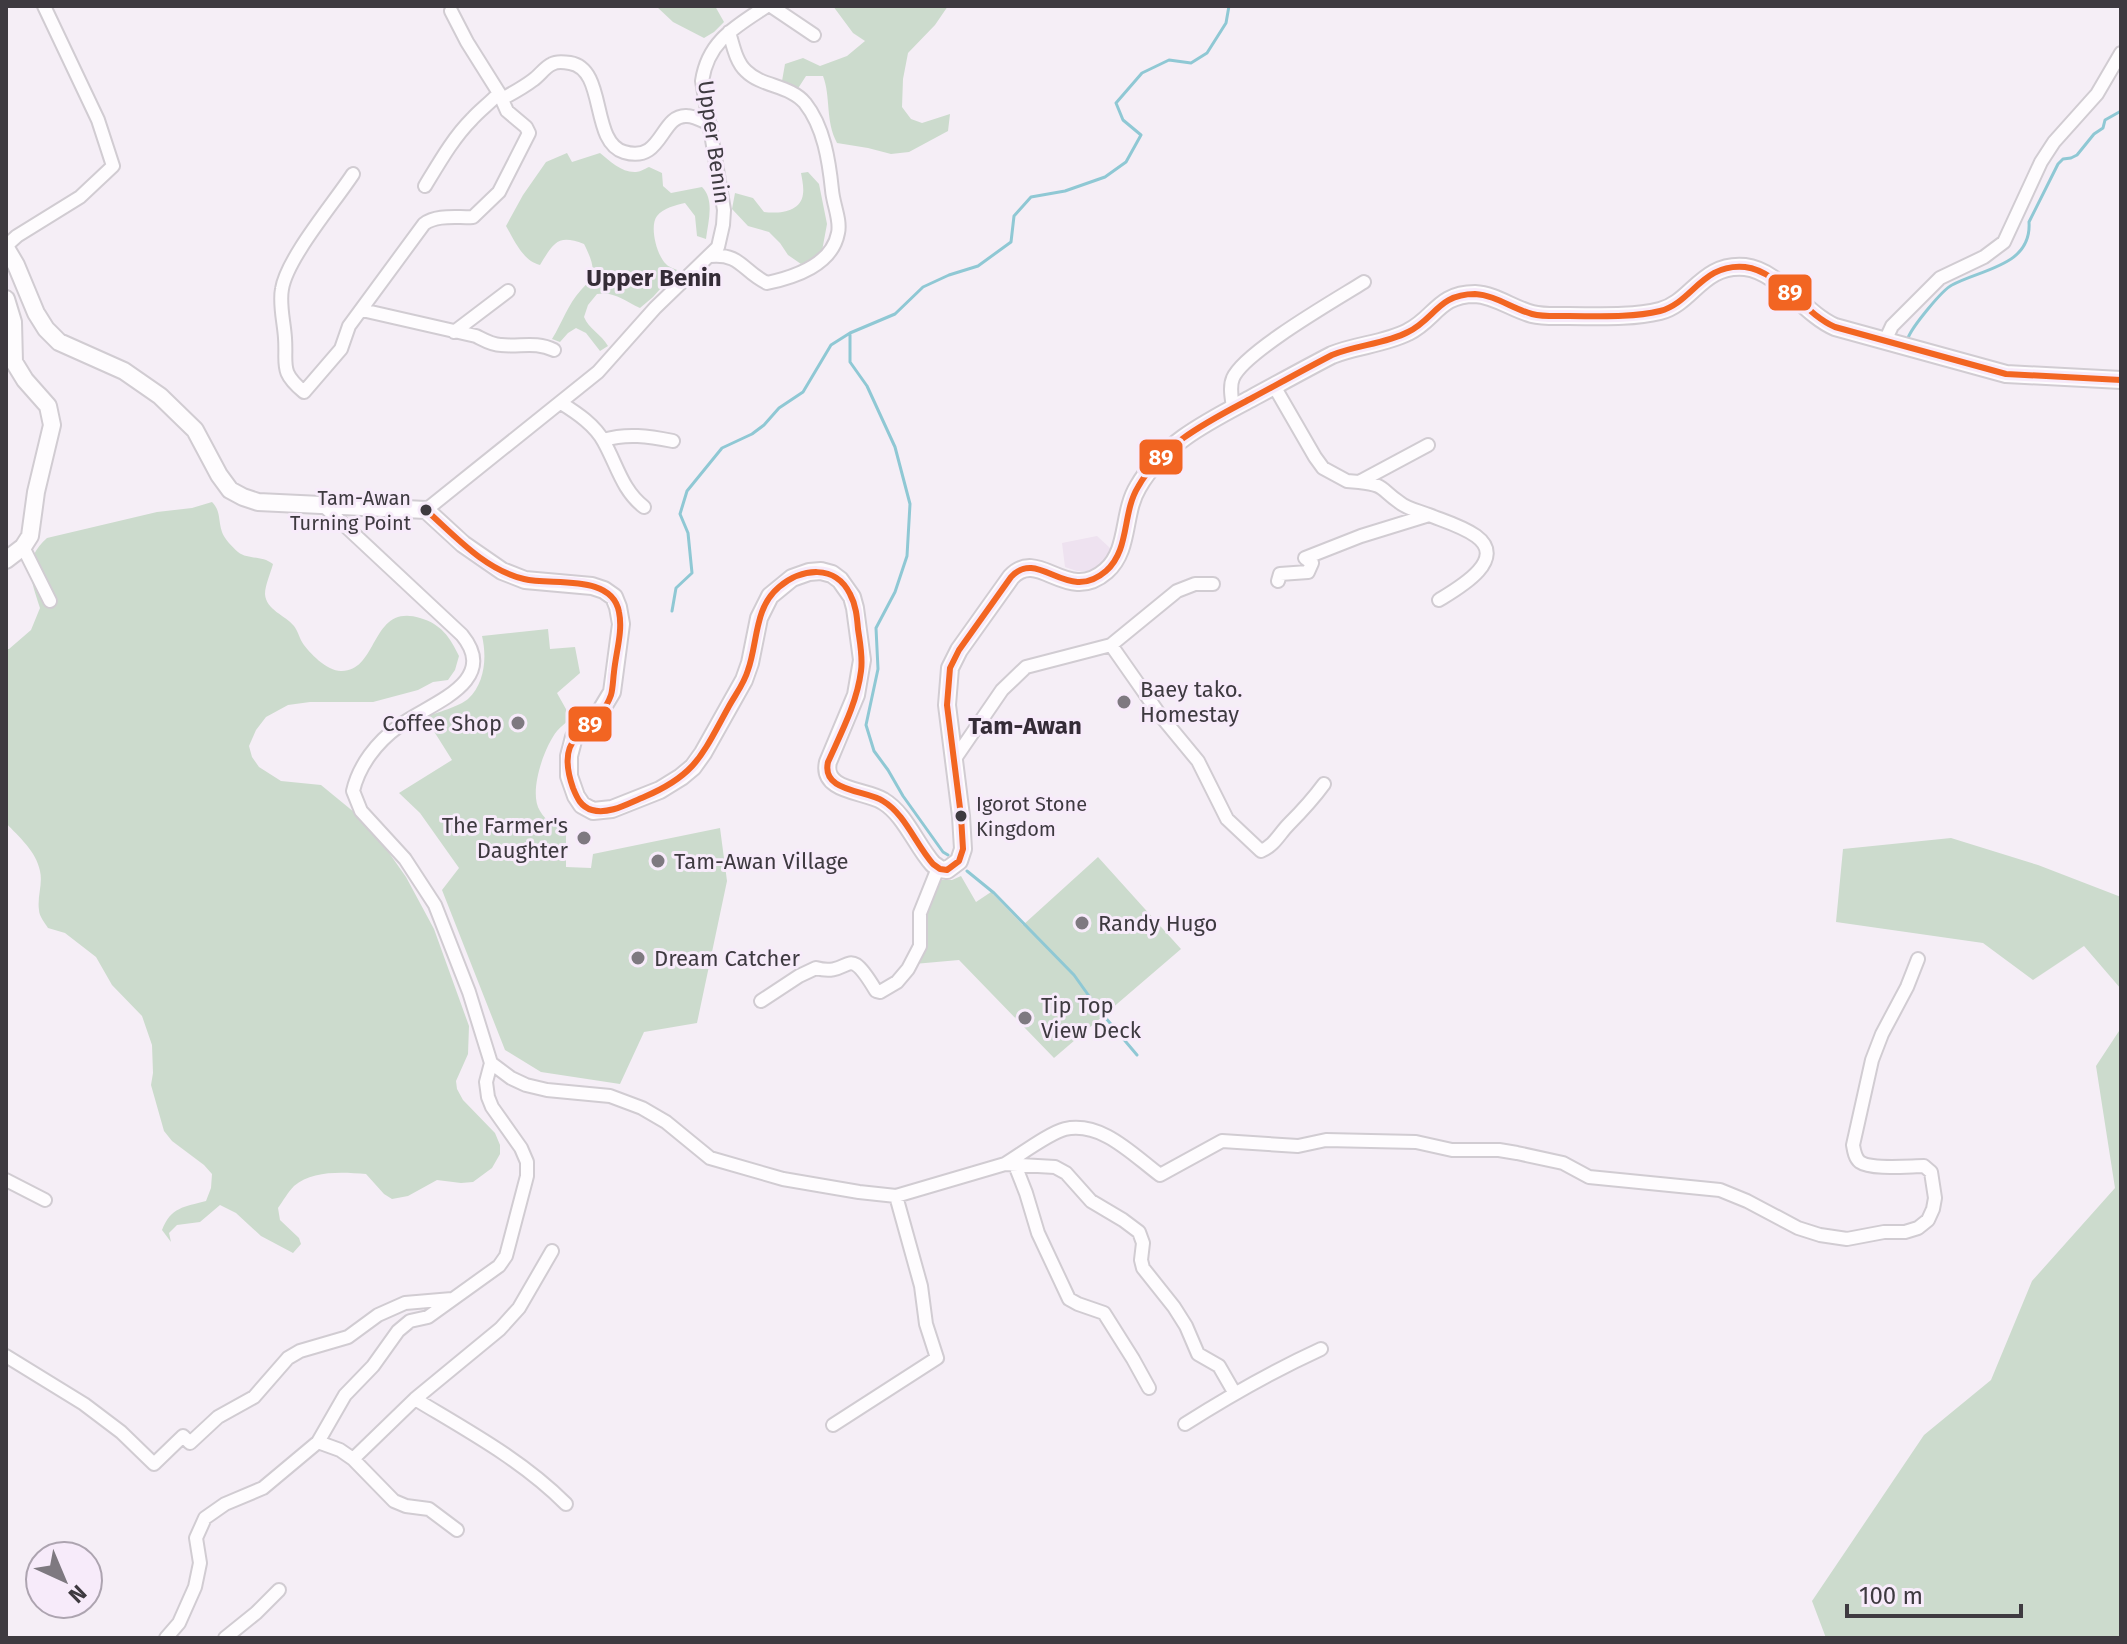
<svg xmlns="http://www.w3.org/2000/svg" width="2127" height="1644" font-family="'Fira Sans',sans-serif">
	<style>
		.built { fill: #eee2f0 }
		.green { fill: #ccdbcd }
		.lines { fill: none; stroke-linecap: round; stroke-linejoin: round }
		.stream { stroke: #8fc8d4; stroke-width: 3 }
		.minor-casing { stroke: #d1ccd2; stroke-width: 16 }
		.secondary-casing { stroke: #d1ccd2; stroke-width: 20 }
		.minor { stroke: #fefcfe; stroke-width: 12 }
		.secondary { stroke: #fefcfe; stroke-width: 16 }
		.bus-1-casing { stroke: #f7ebfa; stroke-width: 12 }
		.bus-1 { stroke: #f26522; stroke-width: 6 }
		.bus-dot { fill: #3e3a40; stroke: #f7ebfa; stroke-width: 3 }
		.poi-dot { fill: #7e7980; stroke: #f7ebfa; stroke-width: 3 }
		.labels { text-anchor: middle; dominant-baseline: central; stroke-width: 6; stroke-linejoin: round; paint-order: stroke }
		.bus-label { font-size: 20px; fill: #3e3a40; stroke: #f7ebfa; text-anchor: end }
		.street-label { font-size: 22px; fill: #3e3a40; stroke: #f7ebfa }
		.poi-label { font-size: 22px; fill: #3e3a40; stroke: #f7ebfa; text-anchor: start }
		.neighbourhood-label { font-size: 24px; font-weight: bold; fill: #352c37; stroke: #f7ebfa }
		.line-badge { stroke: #f7ebfa; stroke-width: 3 }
		.badge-label { font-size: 22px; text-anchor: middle; font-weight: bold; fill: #fff }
	</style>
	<rect width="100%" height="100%" fill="#f5eef6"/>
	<!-- built -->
	<path class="built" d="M1097 536 1111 549 1107 560 1096 569 1086 571H1077L1065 567 1062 543Z"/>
	<!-- green -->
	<path class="green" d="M656 6H715L724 22 714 32 704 38 673 22Z
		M833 6H948L935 25 908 53 903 79 902 107 911 119 922 123 950 114 948 131 909 152 891 154 868 148 837 143C825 121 831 97 823 76H806L797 90 789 89 782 81 785 64 803 58 820 66 847 56 865 41 853 33Z
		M567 153 572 162 600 153C610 161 622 173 636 172 640 172 644 169 649 167L662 173 663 186 671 193 702 187C715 200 708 222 706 239L697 236 695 216 685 203C676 205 663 208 657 216 649 226 657 256 666 264 667 266 675 269 677 270L653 297 640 308C625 301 614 291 597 294L588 305 584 317C589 329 601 334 608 346L600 351 586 333 576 328 568 333 560 342 552 339C562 323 568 304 581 290 585 285 591 281 592 275 595 266 588 252 584 244 558 234 554 242 540 265 523 261 514 240 506 226L523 195 546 162Z
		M808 172 819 184 827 224 822 251 814 259 801 264 788 255 780 243 769 232 748 226 732 209 735 193 753 198 764 212C779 214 801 212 803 194 804 187 802 179 801 173Z
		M212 502C221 511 218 520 222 532 224 538 232 547 238 552 248 560 262 555 273 564 271 572 265 585 265 594 266 610 285 615 294 626 298 631 299 637 302 642 309 653 327 671 341 671 379 672 370 603 420 618 441 624 450 637 459 656L455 670 448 680 433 682 418 690 373 702H310L288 705 266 717 256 730 249 746 252 757 259 767 281 781 321 785 360 817 387 850 406 877 434 929 469 1026 468 1054 456 1081 457 1089 463 1100 495 1133 500 1145V1154L492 1168 473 1182 461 1183 437 1180 408 1196 392 1199 384 1194 366 1174C343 1172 312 1170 294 1186 288 1192 283 1201 278 1208L280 1220 299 1238 301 1244 293 1253 261 1236 236 1213 220 1205 200 1222 177 1225 169 1233 171 1242 162 1230C171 1207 184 1207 206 1201L211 1188 212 1174 204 1165 172 1141 164 1131 151 1085 153 1073 152 1045 142 1016 112 985 96 957 65 933 48 928C45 923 39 916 39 910 37 897 43 884 40 871 36 851 19 837 6 823V649H9L31 630 40 608C31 580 22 560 47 538L157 512 192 508Z
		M548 629 550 649 575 647 580 673 557 693 571 718C567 722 561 726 557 731 544 747 528 793 540 811 546 822 556 825 566 829V867L591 868 593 854 720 828 727 881 697 1023 644 1032 620 1084 541 1072 505 1050 442 890 459 868 420 813 399 793 452 760 425 717C436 713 460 706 468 699 485 683 487 657 482 636Z
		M1951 838 2038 865 2121 897V989L2084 946 2033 980 1983 943 1836 922 1843 849Z
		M1098 857 1181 949 1054 1058 959 960 914 964 925 910 938 880H952L961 876 976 902 991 892 1023 925Z
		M2121 1028V1638H1826L1812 1601 1924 1435 1991 1380 2032 1281 2115 1188 2096 1066Z"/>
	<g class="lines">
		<!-- stream -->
		<path class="stream" d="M850 335V362L867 386 895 447 910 504 907 556 895 592 876 628 878 669 866 725 874 751 888 770 903 796 943 852 948 855
			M1908 338C1912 327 1942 290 1952 285 1981 269 2032 266 2029 222L2058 164 2063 159 2071 158 2077 155 2094 134 2103 128 2105 120 2121 111
			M672 611 676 588 692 573 688 533 680 514 687 491 722 448 752 434 764 425 779 408 803 392 831 345 850 333 895 314 923 287 949 275 978 266 1011 242 1014 216 1031 197 1065 191 1105 177 1126 162 1141 135 1123 120 1116 103 1142 73 1169 60 1191 63 1207 53 1226 23 1229 6
			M967 871 994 893 1074 975 1099 1010 1137 1055"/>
		<!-- minor casing -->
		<g class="minor-casing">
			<path id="minor" d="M771 6 814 35
				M502 99C513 93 524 87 533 80 540 75 545 67 552 64 557 61 564 62 570 63 607 69 590 142 624 152 663 164 660 114 687 116 694 116 703 121 710 124
				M353 174C334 203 287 258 282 289 279 304 284 322 285 338 287 366 279 371 304 392L341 349 349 326 424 224C437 214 458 218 473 217L499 192 529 133 526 127 507 111 499 93 467 42 451 11
				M425 186C439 163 453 138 472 119 481 109 490 103 499 93
				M6 246 17 236 80 197 113 166 98 120 44 6
				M710 256C741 253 742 271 767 283 795 277 832 265 838 233 841 220 833 204 832 190 829 161 824 127 805 103 790 85 762 87 746 71 736 62 733 45 729 32
				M362 310 476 336C484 340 492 345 501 345 520 347 536 341 554 350
				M454 332 508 291
				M1885 341 1892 326 1940 278 1984 257 2004 242 2041 162 2054 142 2097 94 2121 53
				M1274 386 1315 457 1323 468 1347 481 1359 482 1428 445
				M561 403C577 413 595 425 604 442 617 465 622 490 644 507
				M1233 408C1232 399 1229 387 1233 378 1244 352 1337 299 1364 282
				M603 440C627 433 648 436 673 441
				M426 510 598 372 655 308 718 247 723 225 724 210 702 81C708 41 735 27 767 6
				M1429 515C1444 521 1462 526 1476 536 1509 560 1457 589 1439 600
				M23 547 50 601
				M1278 581 1280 574 1308 572 1312 563 1305 558 1361 536 1429 515C1419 511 1407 509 1399 502 1380 489 1386 485 1359 482
				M1111 645 1177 591 1195 584H1213
				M954 760 1002 690 1026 667 1111 645 1160 715 1198 761 1227 819 1261 851C1275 845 1279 834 1289 824 1302 811 1313 799 1324 784
				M761 1001 799 976 816 968C853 978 845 939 876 991L880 992 897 982 908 969 920 946V913L938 868
				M491 1063 511 1078 526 1085 547 1090 610 1096 642 1108 666 1122 710 1158 783 1179 859 1192 896 1196 1005 1164 1055 1167 1066 1173 1091 1201 1123 1220 1139 1232 1143 1243 1141 1260 1143 1268 1174 1307 1186 1326 1198 1354 1219 1366 1234 1392
				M1005 1164C1020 1155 1049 1133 1065 1129 1102 1121 1133 1155 1160 1175L1222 1141 1298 1146 1326 1140 1416 1142 1452 1150H1499L1517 1153 1563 1163 1589 1177 1720 1190 1747 1201 1798 1228 1820 1235 1847 1239 1884 1232H1905L1918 1228 1928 1220 1933 1209 1935 1198 1931 1172 1924 1166C1910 1166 1871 1170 1860 1162 1855 1158 1854 1151 1853 1145L1872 1060 1882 1034 1907 987 1918 959
				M1015 1165 1026 1193 1038 1233 1069 1299 1078 1304 1104 1313 1133 1359 1149 1388
				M6 1180 45 1200
				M6 1356 84 1404 121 1432 154 1464 183 1436 190 1443 218 1417 254 1397 288 1358 300 1351 348 1337 378 1315 405 1303 452 1299
				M415 1399C468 1431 522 1460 566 1504
				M1185 1424C1229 1396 1273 1371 1321 1349
				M833 1425 937 1358 926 1324 921 1286 896 1196
				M318 1442 340 1450 353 1459 415 1399 500 1329 519 1308 552 1251
				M353 1459 394 1501 406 1506 429 1509 457 1530
				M166 1638 179 1623 195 1587 200 1563 196 1538 205 1518 225 1504 263 1488 318 1442 345 1395 373 1366 398 1331 410 1321 428 1317 499 1266 506 1256 527 1176V1162L521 1148 492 1107 488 1097 486 1082 491 1063 469 992 435 905 405 859 361 811 353 791C359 765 377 742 399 726 428 704 501 683 462 635L324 506
				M225 1638 256 1613 279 1590"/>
		</g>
		<!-- secondary casing -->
		<g class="secondary-casing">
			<path id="secondary" d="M6 248 16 265 36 313 46 329 59 342 124 371 160 396 195 430 219 475 230 490 243 497 258 502 426 510 463 544 502 571 525 580 592 586 604 590 614 597 618 607 621 624 612 692 600 712 574 737 569 756V776L576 796 582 805 593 811 612 809 660 790 681 777 693 767 703 753 744 680 750 663 759 618 770 596 792 578 809 572 821 571 832 574 840 580 852 597 855 608 862 660 856 695 828 762C821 792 866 790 883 801 905 814 916 845 933 864L940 869 947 870 959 861 963 849 961 816 947 705 950 668 959 650 1011 577C1039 547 1067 605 1106 571 1130 550 1122 513 1138 487 1163 443 1209 421 1252 398 1278 384 1305 369 1332 355 1356 345 1385 344 1408 332 1435 319 1438 294 1475 294 1495 295 1513 309 1532 314 1544 317 1557 316 1569 316 1598 316 1631 318 1660 311 1692 303 1702 263 1745 267 1779 271 1803 313 1835 327L2006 374 2121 380
				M6 299 13 322 14 362 25 380 48 406 52 425 36 492 30 536 23 547 6 560"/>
		</g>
		<!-- minor -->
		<use href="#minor" class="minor"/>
		<!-- secondary -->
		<use href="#secondary" class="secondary"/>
		<!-- bus-1 casing -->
		<g class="bus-1-casing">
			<path id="bus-1" d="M426 510C455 536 485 570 524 579 552 586 612 573 619 612 623 631 616 652 614 672 613 679 613 688 611 695 597 735 552 728 573 788 577 798 581 807 592 810 609 815 629 803 644 797 696 775 702 755 728 708 735 695 744 684 748 670 758 642 754 608 779 587 802 568 835 564 850 594 856 605 857 617 858 629 860 643 863 657 861 671 857 703 841 733 828 762 821 792 866 790 883 801 905 814 916 845 933 864L940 869 947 870 959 861 963 849 961 816 947 705 950 668 959 650 1011 577C1039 547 1067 605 1106 571 1130 550 1122 513 1138 487 1163 443 1209 421 1252 398 1278 384 1305 369 1332 355 1356 345 1385 344 1408 332 1435 319 1438 294 1475 294 1495 295 1513 309 1532 314 1544 317 1557 316 1569 316 1598 316 1631 318 1660 311 1692 303 1702 263 1745 267 1779 271 1803 313 1835 327L2006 374 2121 380"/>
		</g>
		<!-- bus-1 -->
		<use href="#bus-1" class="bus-1"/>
	</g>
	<!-- markers -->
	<g class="bus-dot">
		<circle cx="426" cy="510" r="7"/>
		<circle cx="961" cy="816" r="7"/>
	</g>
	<g class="poi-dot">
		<circle cx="1124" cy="702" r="8"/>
		<circle cx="518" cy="723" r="8"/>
		<circle cx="584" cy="838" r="8"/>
		<circle cx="658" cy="861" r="8"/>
		<circle cx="1082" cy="923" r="8"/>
		<circle cx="638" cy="958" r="8"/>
		<circle cx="1025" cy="1018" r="8"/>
	</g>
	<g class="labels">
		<!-- bus labels -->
		<g class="bus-label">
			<text x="411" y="498">Tam-Awan<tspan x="411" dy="25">Turning Point</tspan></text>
			<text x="976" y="804" text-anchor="start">Igorot Stone<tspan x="976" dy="25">Kingdom</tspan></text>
		</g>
		<!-- street labels -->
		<g class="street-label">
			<text transform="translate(714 142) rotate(82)">Upper Benin</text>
		</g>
		<!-- poi labels -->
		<g class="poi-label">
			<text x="1140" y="689">Baey tako.<tspan x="1140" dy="25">Homestay</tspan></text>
			<text x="502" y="723" text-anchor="end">Coffee Shop</text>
			<text x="568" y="825" text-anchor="end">The Farmer's<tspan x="568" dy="25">Daughter</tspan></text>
			<text x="674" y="861">Tam-Awan Village</text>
			<text x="1098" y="923">Randy Hugo</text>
			<text x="654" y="958">Dream Catcher</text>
			<text x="1041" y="1005">Tip Top<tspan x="1041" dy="25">View Deck</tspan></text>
		</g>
		<!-- neighbourhood labels -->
		<g class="neighbourhood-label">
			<text x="654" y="278">Upper Benin</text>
			<text x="1025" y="726">Tam-Awan</text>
		</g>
	</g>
	<g class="line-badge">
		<rect x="1767" y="273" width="46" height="39" rx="8" fill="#f26522"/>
		<rect x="1138" y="438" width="46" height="38" rx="8" fill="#f26522"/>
		<rect x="567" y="705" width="46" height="38" rx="8" fill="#f26522"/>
	</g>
	<g class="badge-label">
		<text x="1790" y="300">89</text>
		<text x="1161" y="465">89</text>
		<text x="590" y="732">89</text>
	</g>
	<!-- border -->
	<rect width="2127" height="1644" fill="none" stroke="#3e3a40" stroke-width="16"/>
	<!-- north arrow -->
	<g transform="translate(64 1580) rotate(136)"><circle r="38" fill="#f7ebfa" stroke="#ada4b0" stroke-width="2"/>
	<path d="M0-6L14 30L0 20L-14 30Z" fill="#7e7980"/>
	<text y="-12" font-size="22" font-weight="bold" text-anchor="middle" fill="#3e3a40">N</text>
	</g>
	<!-- scale -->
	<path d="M1847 1604v12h174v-12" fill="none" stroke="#3e3a40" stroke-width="4"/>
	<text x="1859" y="1604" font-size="24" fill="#3e3a40" stroke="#f7ebfa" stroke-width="6" paint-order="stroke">100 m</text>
</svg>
